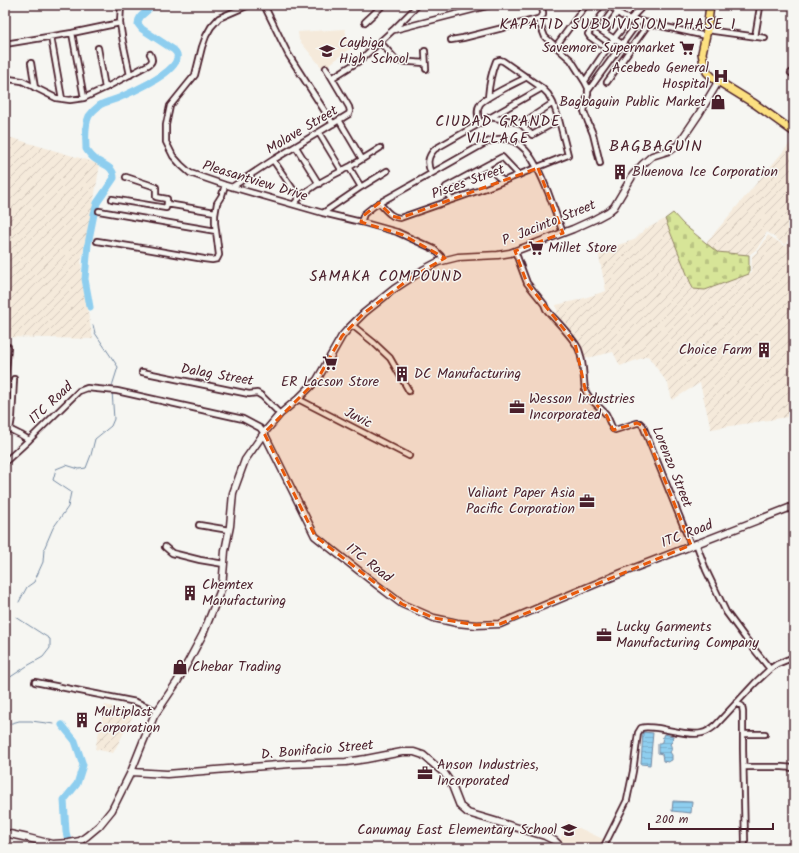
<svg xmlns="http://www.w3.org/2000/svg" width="799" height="853" font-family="Kalam,sans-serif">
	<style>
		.built { fill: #f5eadb }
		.industrial { fill: url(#industrial-furrows) }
		.cemetery { fill: url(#cemetery-stones); stroke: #908262 }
		.water { fill: url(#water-rules); stroke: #7388a1 }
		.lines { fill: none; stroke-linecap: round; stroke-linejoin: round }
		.stream { stroke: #7388a1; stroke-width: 1 }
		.river { stroke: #8eceef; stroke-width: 7 }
		.street-casing { stroke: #4a1f2b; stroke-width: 8 }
		.secondary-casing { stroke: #4a1f2b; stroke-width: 9 }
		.primary-casing { stroke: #4a1f2b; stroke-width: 10 }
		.street { stroke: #f6f6f2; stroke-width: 4.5 }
		.secondary { stroke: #f6f6f2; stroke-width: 6 }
		.primary { stroke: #fce080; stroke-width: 7 }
		.marked { fill: #e8590c; fill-opacity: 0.2; stroke: #e8590c; stroke-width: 3; stroke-dasharray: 8 5; stroke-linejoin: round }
		.labels { text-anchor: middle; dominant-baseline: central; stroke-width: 3; stroke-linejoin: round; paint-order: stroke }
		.poi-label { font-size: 14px; fill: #4a1f2b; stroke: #f6f6f2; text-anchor: start }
		.street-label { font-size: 14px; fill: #4a1f2b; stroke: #f6f6f2 }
		.neighbourhood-label { font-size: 15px; letter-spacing: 1px; fill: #4a1f2b; stroke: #f6f6f2 }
		.quarter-label { font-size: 16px; letter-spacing: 1px; fill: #4a1f2b; stroke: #f6f6f2 }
	</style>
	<defs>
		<pattern id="industrial-furrows" width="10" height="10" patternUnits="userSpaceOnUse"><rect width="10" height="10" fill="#f5eadb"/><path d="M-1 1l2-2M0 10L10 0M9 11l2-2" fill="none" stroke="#d4c8bc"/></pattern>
		<pattern id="cemetery-stones" width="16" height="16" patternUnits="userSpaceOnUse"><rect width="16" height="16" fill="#d7e598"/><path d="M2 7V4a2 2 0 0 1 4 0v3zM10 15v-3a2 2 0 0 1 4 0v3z" fill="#bac483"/></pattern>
		<pattern id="water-rules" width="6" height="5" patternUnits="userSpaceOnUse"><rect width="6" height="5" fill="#8eceef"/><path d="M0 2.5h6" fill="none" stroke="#7cb0cd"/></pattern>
	</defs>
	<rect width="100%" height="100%" fill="#f6f6f2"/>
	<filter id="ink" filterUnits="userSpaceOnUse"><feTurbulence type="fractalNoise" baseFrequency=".025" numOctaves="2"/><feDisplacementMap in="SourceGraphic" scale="8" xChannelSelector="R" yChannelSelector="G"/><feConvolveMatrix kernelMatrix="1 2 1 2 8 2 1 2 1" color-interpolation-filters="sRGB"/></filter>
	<g filter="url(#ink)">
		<!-- built -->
		<path class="built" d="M345 29 347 38 353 47 323 69 299 40 298 32Z
			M567 821 575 826 605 840 601 848H593L591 846 587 848H565L560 840Z"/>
		<!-- industrial -->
		<path class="industrial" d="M5 136 100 164 90 222 81 261 82 282 93 339 5 337Z
			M793 140 794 141V229L785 245 767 232 757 249 749 255 717 252 706 243Z
			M665 219 693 289 705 290 749 274 751 273 752 256 759 250 768 235 785 246 794 241V416L711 429 700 383 672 400 668 384 648 356 620 366 613 352 583 359 577 342 559 322 556 305 578 300 606 291 598 251 634 240 644 230Z
			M105 705 135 712 113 753 95 749Z"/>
		<!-- cemetery -->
		<path class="cemetery" d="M673 213 683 224 717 252 749 255V274L705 290 693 289 665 219Z"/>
		<!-- water -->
		<path class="water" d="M643 732 653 733 650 765 641 764Z
			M664 734 673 736 672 742 670 744C672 747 672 750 670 752L672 755V760L668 762 663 761 662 754 658 753V743H660L662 742 663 736Z
			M673 801 692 802 691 813 672 811Z"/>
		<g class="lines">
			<!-- stream -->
			<path class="stream" d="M93 325 95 333 118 367 112 386V388
				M19 602 27 587 34 582 43 562 44 549 53 528 68 507 71 492 53 480 56 469 66 465 79 469 86 468 91 455 95 439 111 426 114 419 112 391
				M5 684 9 678 27 666 43 657 50 648V639L16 617
				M5 725 19 721H31L54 724"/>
			<!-- river -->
			<path class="river" d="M90 307 85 279 88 244 94 214 97 203 114 178C114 166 103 165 95 159 91 156 89 153 86 149 86 139 84 126 89 116 92 112 96 108 100 105 107 101 116 100 123 96 136 90 175 73 177 58 178 55 176 52 174 50L142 29 138 24C138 14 148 13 152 5
				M62 725 75 741 83 765 77 784 64 800 66 832 70 848"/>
			<!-- street casing -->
			<g class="street-casing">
				<path id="street" d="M121 5 120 23 123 42 130 75
					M249 5 219 18 211 27 206 36 202 47 195 75 170 106 166 125V142L173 156 181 165 190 173 225 185 323 213 361 222 397 232 434 249 441 256 443 260
					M264 5 288 54 333 124
					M538 19 545 37 571 60 585 82 588 88V94L584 111 588 122 593 134 600 163
					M365 22 383 5
					M594 26 630 49
					M394 30 491 5
					M707 30 765 38
					M604 32 617 13
					M72 33 84 98
					M51 37 62 99
					M755 37 760 7
					M451 40 463 38 538 19 543 15V12L541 5
					M380 42 397 61 425 63
					M5 44 72 33 120 23
					M556 46 586 5
					M98 48 105 88
					M607 49 590 37 588 34 609 5 622 16 630 19 706 36
					M425 51 426 69
					M31 63 35 88
					M5 70 9 79 22 81 56 98 70 100 84 98 105 88 148 65C153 62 153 59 150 54
					M791 73 794 75
					M332 78 359 61 393 30 418 5
					M585 81C602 56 618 30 640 9
					M607 82 649 23
					M588 91 639 21
					M490 117 517 122 521 124 532 135 559 120
					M339 120 362 159
					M480 123C478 117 476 110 480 104 485 97 518 82 527 77
					M521 124 553 103
					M789 128 794 121
					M319 133 342 171
					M296 147 319 184
					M273 160 299 198
					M486 166 503 181
					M349 167 361 187
					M431 173C427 164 427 157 435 149L542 88
					M126 177 156 187V197L167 199V204
					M232 187 273 160 349 114 350 111 349 107 326 68
					M112 199 166 208 167 204 215 212
					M451 200 445 189 446 187 502 157 519 175
					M379 203C385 209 391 218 400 218L486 188 568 155 559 120 553 103 548 94 542 88 503 61 500 60 496 61C491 73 489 85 488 98
					M294 204C307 187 332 176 351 166 361 160 371 154 380 148
					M99 211 216 231
					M323 213 361 187 387 171
					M361 222 364 214 374 206 487 142C523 127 537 166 548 192 553 206 558 219 563 233
					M97 241 147 249 204 259 212 260 217 259 219 255 215 223V215L217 203 222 195 225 185
					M515 251 527 283 544 304 546 309C555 320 574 338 579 350 584 363 583 376 585 390 589 400 599 406 606 414 609 419 610 424 613 429L615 430 637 423H640L643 426 691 545
					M352 325 373 342 390 358 409 391
					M142 372 249 394 257 393 262 396 280 414
					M5 382 8 347
					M298 399 409 456
					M5 427 21 435 29 440
					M10 429 12 417 14 379
					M5 462 29 440 79 391 87 388 117 391 243 419 260 428 264 433
					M199 525 229 530
					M696 543 706 570 726 612 746 639 770 669
					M165 547 172 553 200 560 224 564
					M35 682 136 702 157 711
					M736 703 742 706 743 712V749L745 841 744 848
					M743 734H765
					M744 767H782L794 768
					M603 848 627 800 633 771 638 733 641 728C647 726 652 728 657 728 670 730 691 736 702 733 708 732 712 728 716 725L755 683 770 669 777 664 794 657"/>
			</g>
			<!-- secondary casing -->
			<g class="secondary-casing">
				<path id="secondary" d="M264 433 315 536 377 585 402 604 434 618 457 623 476 625 500 624 624 572 794 506
					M131 772 167 774 290 764 346 762 366 759 402 752H414L423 755 444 773 451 783 460 806 468 813 545 836 555 841 562 848
					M5 833 28 838 52 844 69 843 80 841 87 836 99 826 112 810 131 772 143 742 154 716 177 682 187 664 203 634 222 587 225 551 230 526 233 493 245 460 264 433 280 414 298 399 317 380 342 336 349 328 364 313 394 289 423 270 438 262 458 257 498 255 510 253 573 229 595 219 608 212 614 207 633 175 643 164 652 156 671 150 678 145 699 114 718 82"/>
			</g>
			<!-- primary casing -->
			<g class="primary-casing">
				<path id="primary" d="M710 5 707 30 702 53 704 64 707 72 713 78 755 104 794 132"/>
			</g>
			<!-- street -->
			<use href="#street" class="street"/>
			<!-- secondary -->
			<use href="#secondary" class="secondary"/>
			<!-- primary -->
			<use href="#primary" class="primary"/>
		</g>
	</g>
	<!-- marked area -->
	<path class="marked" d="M538 168 563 233 515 251 527 283 575 343 586 393 607 416 613 430 637 423 643 426 691 545 500 624 476 625 434 618 402 604 315 536 264 433 317 380 342 336 364 313 412 277 445 258 403 235 361 222 362 217 379 203 392 216 400 218Z"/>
	<!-- icons -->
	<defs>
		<g id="supermarket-bare" transform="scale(1.2)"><path d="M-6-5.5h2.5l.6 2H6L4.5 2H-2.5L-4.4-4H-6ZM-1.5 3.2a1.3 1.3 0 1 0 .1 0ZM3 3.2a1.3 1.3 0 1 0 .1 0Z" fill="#4a1f2b" stroke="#f6f6f2" stroke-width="2.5" paint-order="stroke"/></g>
		<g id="school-bare" transform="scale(1.2)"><path d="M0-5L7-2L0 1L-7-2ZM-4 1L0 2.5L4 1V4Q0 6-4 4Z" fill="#4a1f2b" stroke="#f6f6f2" stroke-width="2.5" paint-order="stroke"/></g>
		<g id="hospital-bare" transform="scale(1.2)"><path d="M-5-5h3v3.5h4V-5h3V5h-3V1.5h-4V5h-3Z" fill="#4a1f2b" stroke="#f6f6f2" stroke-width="2.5" paint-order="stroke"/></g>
		<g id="shop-bare" transform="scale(1.2)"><path d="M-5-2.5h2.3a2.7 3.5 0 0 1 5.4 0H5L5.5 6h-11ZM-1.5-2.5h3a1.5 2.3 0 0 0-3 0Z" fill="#4a1f2b" stroke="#f6f6f2" stroke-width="2.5" paint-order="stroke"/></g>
		<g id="building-bare" transform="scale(1.2)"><path d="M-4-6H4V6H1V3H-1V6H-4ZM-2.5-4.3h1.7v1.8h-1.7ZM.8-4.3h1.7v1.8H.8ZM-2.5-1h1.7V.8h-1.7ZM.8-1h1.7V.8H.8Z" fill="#4a1f2b" stroke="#f6f6f2" stroke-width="2.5" paint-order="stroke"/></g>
		<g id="office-bare" transform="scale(1.2)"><path d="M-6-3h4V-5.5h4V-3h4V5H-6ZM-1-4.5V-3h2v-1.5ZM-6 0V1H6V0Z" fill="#4a1f2b" stroke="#f6f6f2" stroke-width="2.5" paint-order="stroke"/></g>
	</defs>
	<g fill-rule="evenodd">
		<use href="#supermarket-bare" x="687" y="48"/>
		<use href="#school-bare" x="327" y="51"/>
		<use href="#hospital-bare" x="721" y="76"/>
		<use href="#shop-bare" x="718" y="102"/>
		<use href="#building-bare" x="620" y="172"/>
		<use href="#supermarket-bare" x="536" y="248"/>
		<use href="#building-bare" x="764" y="350"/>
		<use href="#supermarket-bare" x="330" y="363"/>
		<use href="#building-bare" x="402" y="374"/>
		<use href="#office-bare" x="517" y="407"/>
		<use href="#office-bare" x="587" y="501"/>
		<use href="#building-bare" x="190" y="593"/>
		<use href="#office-bare" x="604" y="635"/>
		<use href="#shop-bare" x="180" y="667"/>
		<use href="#building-bare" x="82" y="720"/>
		<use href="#office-bare" x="425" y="773"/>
		<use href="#school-bare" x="569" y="830"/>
	</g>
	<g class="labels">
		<!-- poi labels -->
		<g class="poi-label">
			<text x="339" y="43">Caybiga<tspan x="339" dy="16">High School</tspan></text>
			<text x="675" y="48" text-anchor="end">Savemore Supermarket</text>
			<text x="709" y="68" text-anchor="end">Acebedo General<tspan x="709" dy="16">Hospital</tspan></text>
			<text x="706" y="102" text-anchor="end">Bagbaguin Public Market</text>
			<text x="632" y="172">Bluenova Ice Corporation</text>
			<text x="548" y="248">Millet Store</text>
			<text x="752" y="350" text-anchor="end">Choice Farm</text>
			<text x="414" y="374">DC Manufacturing</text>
			<text x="330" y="382" text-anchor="middle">ER Lacson Store</text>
			<text x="529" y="399">Wesson Industries<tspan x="529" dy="16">Incorporated</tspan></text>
			<text x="575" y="493" text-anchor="end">Valiant Paper Asia<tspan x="575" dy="16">Pacific Corporation</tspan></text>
			<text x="202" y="585">Chemtex<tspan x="202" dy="16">Manufacturing</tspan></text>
			<text x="616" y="627">Lucky Garments<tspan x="616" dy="16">Manufacturing Company</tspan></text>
			<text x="192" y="667">Chebar Trading</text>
			<text x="94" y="712">Multiplast<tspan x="94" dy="16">Corporation</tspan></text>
			<text x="437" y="765">Anson Industries,<tspan x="437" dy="16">Incorporated</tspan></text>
			<text x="557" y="830" text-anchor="end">Canumay East Elementary School</text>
		</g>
		<!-- street labels -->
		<g class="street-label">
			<text transform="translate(302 130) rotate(-31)">Molave Street</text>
			<text transform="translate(255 181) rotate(17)">Pleasantview Drive</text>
			<text transform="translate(468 182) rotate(-20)">Pisces Street</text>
			<text transform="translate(549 223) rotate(-22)">P. Jacinto Street</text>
			<text transform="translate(217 375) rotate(10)">Dalag Street</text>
			<text transform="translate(51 403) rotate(-43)">ITC Road</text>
			<text transform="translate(358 418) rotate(27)">Juvic</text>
			<text transform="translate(672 467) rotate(68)">Lorenzo Street</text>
			<text transform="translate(687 534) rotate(-21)">ITC Road</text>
			<text transform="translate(369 563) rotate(38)">ITC Road</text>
			<text transform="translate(317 750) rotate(-5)">D. Bonifacio Street</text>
		</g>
		<!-- neighbourhood labels -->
		<g class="neighbourhood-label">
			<text x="618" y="25">KAPATID SUBDIVISION PHASE 1</text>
			<text x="498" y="122">CIUDAD GRANDE<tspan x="498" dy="17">VILLAGE</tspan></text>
			<text x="386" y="277">SAMAKA COMPOUND</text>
		</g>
		<!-- quarter labels -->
		<g class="quarter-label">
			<text x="656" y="146">BAGBAGUIN</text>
		</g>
	</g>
	<!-- margin -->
	<rect width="799" height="853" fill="none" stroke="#f6f6f2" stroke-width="20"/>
	<rect x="10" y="10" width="779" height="833" fill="none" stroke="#4a1f2b" stroke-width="1.5" filter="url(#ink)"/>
	<!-- scale -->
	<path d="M649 823v6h124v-6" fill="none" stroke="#4a1f2b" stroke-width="2"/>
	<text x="655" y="823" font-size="12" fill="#4a1f2b" stroke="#f6f6f2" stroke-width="3" paint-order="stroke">200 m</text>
</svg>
